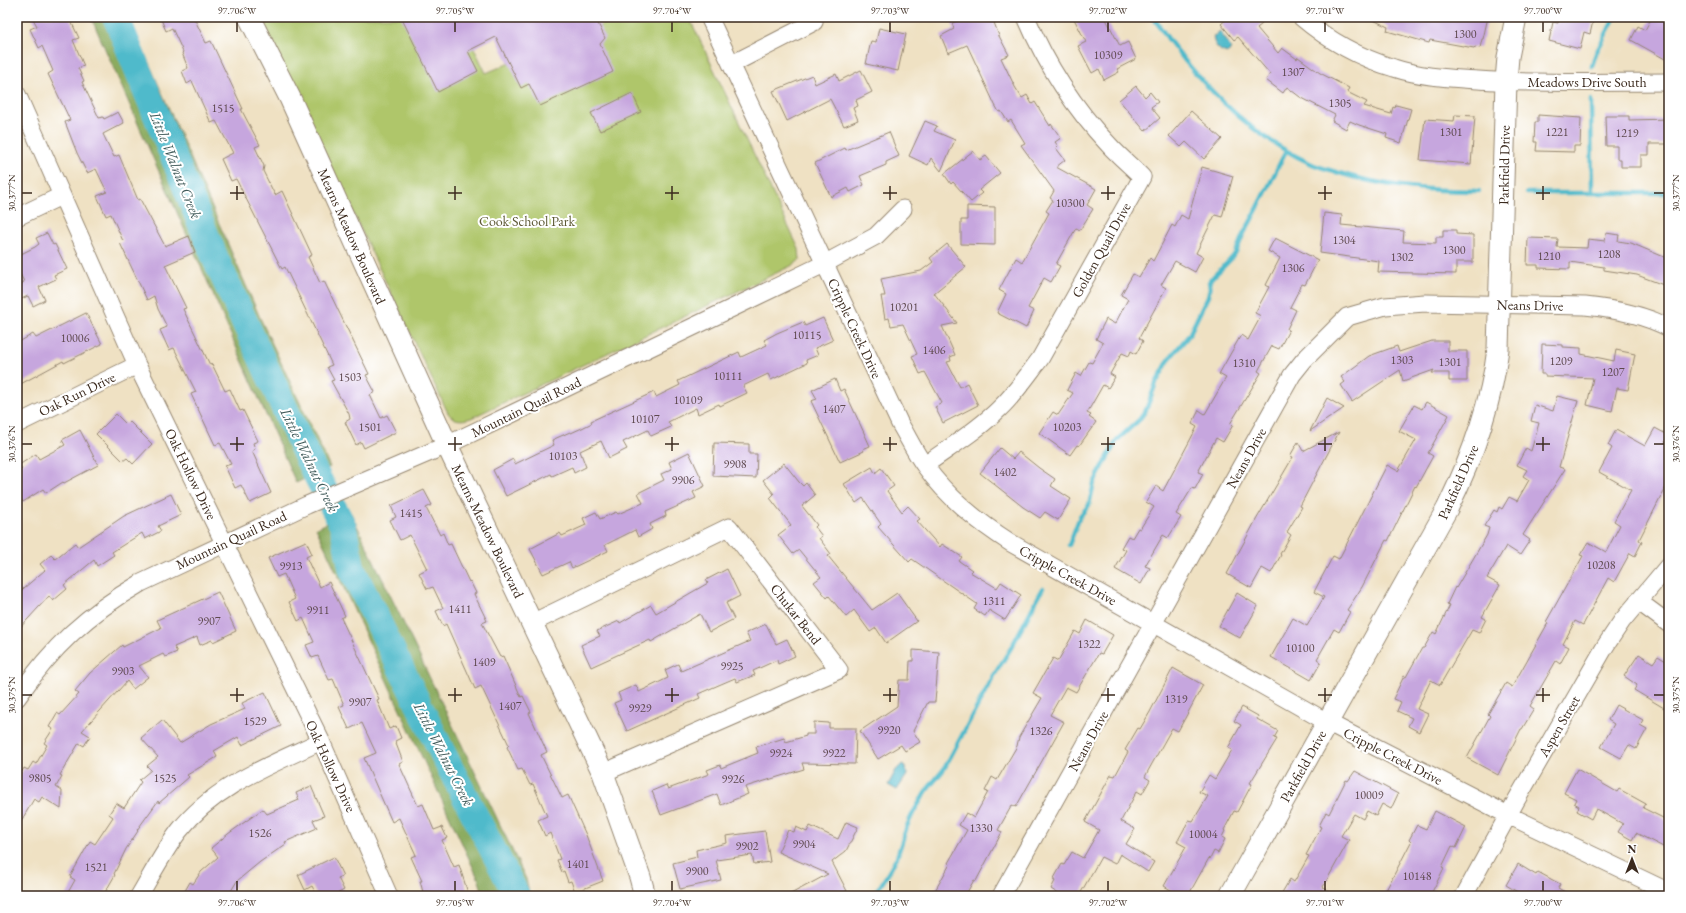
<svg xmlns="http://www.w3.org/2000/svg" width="1686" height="913" font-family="'EB Garamond',serif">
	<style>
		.green { fill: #afc66b; stroke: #757844 }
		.forest { fill: #8bab5f; stroke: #636a3e }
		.water { fill: #4fbacb; stroke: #457274 }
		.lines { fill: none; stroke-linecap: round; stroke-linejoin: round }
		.stream { stroke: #4fbacb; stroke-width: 4.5 }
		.river { stroke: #4fbacb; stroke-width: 27 }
		.building { fill: #c6a6de }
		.minor-casing { stroke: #958670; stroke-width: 19 }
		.tertiary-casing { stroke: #958670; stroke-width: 23 }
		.minor { stroke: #fff; stroke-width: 17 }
		.tertiary { stroke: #fff; stroke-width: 21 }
		.ticks { fill: none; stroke: #3b2a1e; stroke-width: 1.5 }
		.labels { text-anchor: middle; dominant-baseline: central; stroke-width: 4; stroke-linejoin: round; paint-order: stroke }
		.number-label { font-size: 12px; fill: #5e494e }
		.street-label { font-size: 14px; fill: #3b2a1e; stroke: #fff }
		.park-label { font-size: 14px; fill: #5e5935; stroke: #fff }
		.water-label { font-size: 15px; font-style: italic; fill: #425c5b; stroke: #fff }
		.neatline { fill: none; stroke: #3b2a1e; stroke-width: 1.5 }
		.ticks-label { font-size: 10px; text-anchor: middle; fill: #3b2a1e }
	</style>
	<rect width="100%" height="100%" fill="#fff"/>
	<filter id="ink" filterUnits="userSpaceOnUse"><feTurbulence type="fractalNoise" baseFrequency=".025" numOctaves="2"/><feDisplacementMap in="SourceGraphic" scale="8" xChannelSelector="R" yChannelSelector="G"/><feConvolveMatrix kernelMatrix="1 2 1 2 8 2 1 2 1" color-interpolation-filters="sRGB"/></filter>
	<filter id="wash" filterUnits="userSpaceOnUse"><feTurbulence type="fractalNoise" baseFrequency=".012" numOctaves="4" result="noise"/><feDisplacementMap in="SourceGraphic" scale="16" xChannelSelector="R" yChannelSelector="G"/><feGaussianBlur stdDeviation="0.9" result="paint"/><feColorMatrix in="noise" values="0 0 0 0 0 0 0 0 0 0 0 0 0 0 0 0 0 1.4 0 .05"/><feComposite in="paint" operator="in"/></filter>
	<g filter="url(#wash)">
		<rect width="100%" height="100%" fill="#efe1c3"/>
		<!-- green -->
		<path class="green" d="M260 17H459L486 73 620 17H689L799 249 800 260 791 266 471 418C462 421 454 421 448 413Z"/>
		<!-- forest -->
		<path class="forest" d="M91 17H129L261 320 330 467 296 483Z
			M351 513 526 879 530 896H484L478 878 316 528Z"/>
		<!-- water -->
		<path class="water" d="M1220 31 1223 34 1222 36 1231 48 1228 53C1219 52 1214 45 1213 37Z
			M902 764 906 766 907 775 897 790 888 785 896 770Z"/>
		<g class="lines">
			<!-- stream -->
			<path class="stream" d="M1153 17C1191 75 1246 134 1310 163 1318 167 1327 169 1336 172 1383 187 1430 191 1479 191
				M1592 66 1596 53 1615 17
				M1591 100 1592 192
				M1527 193H1669
				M1069 545 1080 516 1089 505 1094 483 1117 440 1139 420 1146 410 1156 383 1170 358 1189 335 1208 296 1210 288 1209 282C1216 272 1227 265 1234 255 1239 248 1240 240 1244 233 1260 206 1272 178 1286 151
				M871 896 881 885 890 870 897 857 907 826 913 813 927 790 944 769 993 677 1011 648 1043 588"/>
			<!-- river -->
			<path class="river" d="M116 17 216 260 309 461 343 526 352 569 449 766 517 896"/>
		</g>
		<g id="blocks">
			<!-- building -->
			<path class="building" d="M32 17H69L79 38 73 40 84 66 78 68 84 81 82 82 99 118 103 117 104 119 118 112 124 123 103 134 114 157 119 155 138 200 140 199 165 246 189 236 195 252 165 265 186 308 183 309 210 365 212 364 225 391 230 389 240 411 243 410 258 441 253 443 255 449 252 451 271 493 250 503 241 485 235 488 225 466 231 464 220 443 215 445 191 394 196 392 174 348 169 350 160 330 167 327 158 309 154 296 147 300 120 243 123 241 111 214 106 216 97 196 107 192 96 169 87 173 77 153 65 122 70 120 48 74 53 71 42 46 39 48 30 29 37 26Z
				M160 17H196L194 18 206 43 211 41 243 109H241L260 145 255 147 264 166 263 171 275 195 282 191 312 255 308 257 320 283 324 281 369 374 366 375 375 392 370 395 381 418 387 415 396 432 364 448 361 442 356 445 345 422 350 419 349 414 331 381 334 380 327 367 332 365 285 267 282 269 236 179 231 181 221 159 233 153 216 121 211 123 192 81 187 84 182 71 188 68 182 53 183 52 172 28 166 31Z
				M401 17H595L605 38 600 44 613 72 540 106 529 84 521 88 496 37 468 51 478 71 438 92Z
				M956 17H992L999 36 1009 55 1001 58 1015 87 1022 98 1027 95 1032 104 1035 102 1050 126 1051 124 1061 138 1055 142 1058 146 1056 148 1065 160 1056 167 1096 189 1087 205 1093 209 1080 230 1076 228 1056 264 1060 266 1051 282 1044 278 1028 308 1034 311 1026 328 997 313 1006 294 999 290 1016 258 1022 262 1049 213 1046 211 1053 200 1050 198 1054 191 1021 145 1025 143 1011 120 1008 122 1001 111 999 112 995 105 967 45 948 53 941 36 954 29 952 23 957 21Z
				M1073 17H1105L1120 46 1128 42 1136 59 1117 69 1119 72 1104 80 1099 69 1092 73 1078 46 1086 42Z
				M1229 17H1256L1262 24 1257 28 1278 53 1282 48 1297 59 1298 57 1320 73 1349 88 1347 92 1367 102 1364 106 1391 114 1393 107 1395 108 1396 105 1411 109 1401 143 1386 138 1387 134 1359 125 1350 121 1346 129 1332 121 1335 115 1300 97 1287 87 1283 93 1266 80 1270 74 1238 37 1234 40 1221 24Z
				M1367 17H1488L1483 39H1482L1480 48 1475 47 1474 48 1430 40 1429 43 1387 31 1388 27Z
				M1560 17H1594L1590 34 1584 32 1580 49 1549 41 1553 22 1558 23Z
				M1652 17H1669V51L1665 59 1631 40 1638 26 1645 30Z
				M879 28 906 34 898 71 866 64 871 41 876 42Z
				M861 70 872 92 856 100 858 106 853 108 858 120 844 126 830 99 787 121 773 91 812 75 815 84 836 74 839 81Z
				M1136 86 1145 97 1150 92 1158 102 1151 107 1160 118 1145 131 1119 100Z
				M632 93 641 112 600 131 591 113Z
				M1191 111 1222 139 1204 159 1186 142 1181 147 1169 136Z
				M1455 115 1475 116 1471 164 1420 160 1425 119 1454 121Z
				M1538 115 1581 118 1580 146H1574V152L1536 151 1537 142H1534L1535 122H1538Z
				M1605 116H1629V120L1669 119V144H1649V155H1641V167H1621V159H1617V146H1606Z
				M925 121 937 126 934 131 955 140 941 171 931 158 928 165 909 156Z
				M889 132 899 156 886 162V165L860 176 864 185 850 192 848 188 831 197 815 163 845 148 846 150Z
				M973 151 980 160 986 156 1000 173 979 190 982 193 971 202 953 182 951 184 944 174Z
				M1202 167 1233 176 1222 217 1215 215 1196 253 1203 257 1195 272 1175 261 1161 285 1166 288 1139 338 1143 341 1136 354 1131 351 1129 356 1122 353 1110 374 1115 377 1108 388 1103 385 1087 413 1091 415 1089 417 1096 422 1079 446 1077 445 1070 455 1039 433 1053 412 1058 415 1073 393 1067 390 1076 373 1081 376 1089 362 1092 363 1103 343 1096 339 1106 319 1115 324 1128 299 1121 295 1133 274 1139 277 1150 258 1153 261 1172 225 1175 227 1181 215 1188 219Z
				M967 206 995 207V245L961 244V220H967Z
				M1324 213 1342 215 1341 225 1404 231 1403 242 1436 243V237H1443V230H1456V234L1473 235V262H1456V274L1378 272 1379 261 1320 253Z
				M47 233 53 245 55 244 67 269 54 275 56 279 39 287 45 300 33 306 28 296 17 301V287L24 282 17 267V256L35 247 39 244 36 238Z
				M1606 233 1619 235 1618 241 1631 243 1669 259V287L1637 275 1604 270V267L1570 262V269L1538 268V265H1527L1528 238 1558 239 1557 247 1587 248 1588 239 1605 241Z
				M1275 238 1318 260 1305 285 1302 284 1290 307 1296 310 1287 329 1289 330 1279 349 1272 346 1258 371 1261 373 1230 424 1233 425 1223 442 1216 438 1198 472 1203 474 1195 489 1192 488 1176 514 1181 517 1168 538 1163 535 1145 566 1150 568 1141 584 1115 569 1126 550 1121 548 1128 536 1132 538 1138 528 1140 529 1154 507 1146 502 1156 486 1163 491 1197 427 1192 424 1199 410 1205 414 1224 381 1226 378 1219 374 1241 335 1248 340 1261 316 1255 313 1269 287 1266 285 1280 258 1268 251Z
				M947 244 966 267 934 293 957 323 942 326 955 355 950 357 951 361 947 362 960 387 967 383 978 405 943 423 935 407 942 403 925 372 920 374 912 356 917 354 903 324 891 326 889 318 885 319 881 296H885L881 279 921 271 933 262 930 258Z
				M86 313 102 344 64 363 63 361 17 386V343L33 334 36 338Z
				M823 318 833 340 815 348 818 355 806 360 807 363 771 380 768 374 743 386 747 393 720 406 719 404 698 414 696 408 668 422 671 427 651 436 648 430 623 442 627 449 609 458 601 441 580 451 586 467 574 473 572 467 552 476 551 474 506 496 493 470 513 459 515 464 554 445 552 440 570 432 571 433 582 428 592 423 591 421 654 392 656 397 680 385 678 381 739 352 741 357 767 345 764 340 777 333 803 322 805 326Z
				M1432 341H1448V351H1467V381H1449V373H1432L1434 370 1403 381 1400 370 1352 402 1341 385 1345 382 1341 377 1369 356 1397 346 1399 352Z
				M1542 344 1563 345V347L1581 348V354L1614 361 1616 350 1635 354 1628 390 1617 388 1612 411 1587 405 1593 378 1545 376V374H1541Z
				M835 379 840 391 844 389 870 446 863 449 864 451 840 462 811 401 817 399 812 390Z
				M1557 396 1578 401 1559 467 1565 469 1523 535 1530 540 1520 555 1506 546 1487 578 1500 585 1482 617 1486 619 1479 633 1472 630 1440 685 1431 680 1417 709 1428 714 1419 732 1408 726 1412 718 1397 711 1401 702 1393 699 1404 676 1406 677 1422 648H1424L1433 632 1436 634 1450 605 1447 604 1455 587 1456 588 1487 535 1489 528 1484 526 1494 510 1497 512 1499 507 1502 509 1509 497 1517 501 1529 480 1523 476 1527 470 1517 465 1526 448 1531 451 1539 423 1531 421 1535 405 1553 411Z
				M1327 398 1344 408 1310 431Z
				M1426 402 1449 415 1428 453 1433 456 1416 487 1415 486 1388 541 1386 540 1362 587 1347 610 1350 612 1339 632 1334 629 1317 659 1321 662 1311 680 1271 657 1293 618 1307 626 1324 597 1314 592 1333 556 1339 559 1387 465 1398 471 1416 440 1399 431 1414 405 1422 409Z
				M116 414 126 424 129 421 152 444 133 464 127 458 123 461 96 434Z
				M1655 428 1668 435 1665 442 1669 445V481L1639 540 1642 542 1635 556 1630 553 1614 582 1608 578 1583 625 1575 621 1563 644 1569 647 1560 664 1556 661 1530 706 1534 709 1522 729H1521L1498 775 1467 758 1490 716 1488 714 1506 683 1512 687 1548 623 1546 622 1583 556 1580 555 1588 542 1606 552 1620 525 1614 521 1631 490 1599 472 1612 448 1608 445 1616 430 1645 446Z
				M80 430 98 465 64 483 63 482 46 493 43 489 23 502 17 493V473L22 469 19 465 36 454 39 459 65 445 62 440Z
				M1339 432 1300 506 1302 507 1287 532 1291 535 1280 554 1281 555 1271 573 1262 568 1251 588 1227 574 1256 520 1293 457 1290 456 1298 442 1303 451Z
				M714 443 749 444V454H757L756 478 713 476Z
				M1000 448 1013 459 1019 452 1039 468 1055 479 1051 486 1071 499 1058 520 1045 512 1040 518 1023 507 980 473Z
				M689 452 705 486 693 492 696 498 665 512 666 516 650 524 652 529 638 537 635 530 605 545 608 551 572 568 569 562 543 574 530 549 560 533 562 536 586 525 583 518 596 512 600 519 616 512 618 514 643 503 638 493 664 480 661 474 672 469 669 462Z
				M784 463 799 482 803 486 806 483 815 495 802 506 817 525 815 527 822 536 819 538 831 554 828 556 872 610 897 593 917 621 886 643 876 628 870 632 854 610 846 617 829 596 827 598 814 582 821 577 799 550 793 554 778 535 791 525 770 498 774 494 763 480Z
				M872 467 875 473 881 468 894 486 887 491 902 512 908 506 920 519 917 521 940 547 942 544 962 557 959 561 972 570 970 572 997 588 1001 582 1021 595 1005 620 989 610 985 616 974 609 977 604 912 559 909 562 878 527 881 524 863 498 856 503 844 484Z
				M424 490 432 505 426 508 440 535 443 533 448 545 451 544 469 582 470 581 476 593 474 594 487 621 482 623 500 657 503 656 521 697 523 696 531 712 529 713 547 752 541 755 562 798 568 795 586 835 603 881 575 892 571 881 568 882 564 871 562 872 557 860 560 859 550 833 545 836 538 820 547 816 533 784 530 785 522 769 518 770 507 747 509 745 481 686 475 689 446 624 443 626 436 611 443 608 433 587 427 589 419 573 427 569 410 535 400 540 390 520 396 517 391 506Z
				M171 494 181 515 158 526 161 531 145 539 142 533 112 552 114 555 97 566 94 560 64 585 67 589 53 601 49 596 17 631V594L45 570 40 564 51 555 55 559 75 543 78 547 124 516Z
				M306 541 312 554 306 557 320 587 329 582 345 616 341 618 379 699 377 700 389 729 396 726 401 738 395 741 403 762 399 764 418 806 423 804 434 830 442 827 447 838 442 840 454 867 459 865 469 896H424L420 881H422L411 857 416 855 399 818 392 822 364 758 376 753 362 723 349 729 339 707 344 705 333 679 329 680 318 656 312 658 306 645 314 642 303 618 298 621 289 602 295 599 284 574 277 577 268 558Z
				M727 569 740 596 726 603 734 619 709 632 700 614 651 642 650 640 591 667 581 645 600 636 597 631 619 621 620 623 651 605 656 613 708 583 706 580Z
				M218 592 236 631 213 642 212 640 200 645 197 637 174 647 177 652 165 657 163 654 139 666 148 677 133 689 127 681 82 731 90 736 84 746 79 743 60 775 62 776 56 787 62 791 61 809 42 797 39 802 34 799 17 828V780L24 768 28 770 33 762 36 764 47 745 44 743 53 729 49 727 57 713 60 715 79 694 75 691 90 673 122 645 123 647 161 628 157 620Z
				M1237 593 1258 606 1240 638 1219 626Z
				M1087 620 1113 635 1102 654 1099 653 1076 692 1066 687 1050 715 1064 722 1016 807 1012 805 998 830 1002 832 976 881 974 880 965 896H932L950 864 948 863 967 830 959 825 966 813 974 818 988 792 985 791 992 777 997 780 1017 746 1019 737 1042 698 1033 693 1053 658 1058 661 1075 631 1080 634Z
				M766 624 776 644 787 639 795 656 778 664 777 660 753 671 755 675 737 682 735 678 721 684 698 694 700 698 627 731 614 703 621 700 618 693 636 685 639 692 668 678 665 670 678 664 681 671 750 641 746 633Z
				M913 650 939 652 935 702H928L913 731 920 742 905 751 901 745 878 759 860 731 897 706 899 680H909L910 661H913Z
				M1639 654 1653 663 1658 656 1669 663V711L1634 690 1637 685 1624 676Z
				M1173 668 1203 685 1178 731 1172 728 1148 771 1145 777 1150 780 1142 794 1137 791 1121 821 1135 829 1126 844 1154 862 1148 872 1120 854 1115 864 1101 857 1079 896H1062L1051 889 1055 881 1053 880 1062 864 1064 865 1072 852 1083 858 1099 830 1085 822 1111 775 1115 776 1128 752 1125 750 1138 728 1140 729 1150 712Z
				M265 692 281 726 242 745 238 737 214 751 217 757 187 775 189 777 159 803 158 801 137 830 138 831 126 849 114 874 115 875 103 896H66L75 880 70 877 90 841 95 844 113 817 109 814 116 803 124 808 141 782 139 780 151 770 147 766 158 757 141 738 162 720 180 743 211 724 245 709 242 703Z
				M1616 705 1643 720 1640 725 1647 729 1636 749 1629 745 1621 758 1601 747 1614 724 1608 720Z
				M1242 707 1258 716 1257 719 1278 731 1274 738 1277 739 1250 783 1252 784 1237 812 1234 811 1224 830 1225 831 1222 837 1225 839 1218 853 1214 851 1210 859 1209 858 1188 896H1181L1164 886 1186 847 1177 842 1189 820 1193 821 1208 796 1199 792 1209 775 1215 779 1232 750 1228 748 1241 725 1234 721Z
				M814 722 829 723V728H856L855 764 802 763 804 769 745 787 748 794 721 805 717 794 661 815 652 791 666 785 668 789 709 774 707 770 720 765 721 768 758 753 756 747 784 738 786 742 806 736V734H814Z
				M1577 769 1617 792 1619 789 1646 804 1643 808 1669 821V850L1636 833 1632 840 1618 832 1623 824 1596 809 1591 819 1577 811 1579 806 1574 803 1576 799 1564 793Z
				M1355 771 1398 794 1391 809 1382 804 1376 816 1367 811 1363 819 1354 814 1341 836 1349 840 1323 887 1338 896H1280L1290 879 1294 882 1309 856 1306 855 1321 827 1319 826 1326 812 1329 814 1346 780 1348 781Z
				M311 786 324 816 313 820 317 828 285 842 286 844 260 862 237 881 228 896H182L190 882 193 884 201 872 218 857 211 848 228 834 263 809 267 814 299 800 296 793Z
				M1435 811 1466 827 1456 848 1452 846 1442 867 1444 868 1430 896H1383L1411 842 1409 840 1417 825 1426 829Z
				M846 822 858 827 846 851 832 862 847 891 837 896H787L828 874 778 852 788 830 794 832 796 827 807 832 810 826 838 839Z
				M765 831 770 862 754 864 752 855 716 860 721 880 680 889 673 863 697 857 696 850 727 843 726 836Z
				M334 857 343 876 338 878 344 890 333 896H317L312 886 305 890 298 875Z
				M1518 864 1536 875 1538 872 1560 884 1558 888 1572 896H1524L1506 885Z"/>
		</g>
	</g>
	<g filter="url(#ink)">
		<use href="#blocks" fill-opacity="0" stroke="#958670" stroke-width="1"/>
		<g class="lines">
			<!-- minor casing -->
			<g class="minor-casing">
				<path id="minor" d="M709 17 900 424C908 437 915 453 925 466 948 498 977 521 1011 543L1327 722 1508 815 1669 892
					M1301 17C1328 40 1360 58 1394 68 1421 77 1449 78 1478 80 1541 84 1605 82 1669 82
					M732 64 814 22
					M17 94 137 365 321 741 389 896
					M17 217 61 196
					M17 424 137 365
					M925 465C950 447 977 431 999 409 1015 394 1027 376 1040 359L1142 177C1131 166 1119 156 1109 145 1074 108 1046 64 1026 17
					M1638 601 1669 624
					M532 623 729 527 839 670 603 773
					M17 698C52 647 87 614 141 583L307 505 447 445 824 264 876 236 903 209
					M139 896C152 874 164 851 179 831 215 785 271 765 321 741
					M1001 896 1292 375 1304 360 1347 317 1385 306 1425 303 1585 306C1613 309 1644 314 1669 328
					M1464 896 1517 799 1606 645 1622 621 1669 565"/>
			</g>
			<!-- tertiary casing -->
			<g class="tertiary-casing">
				<path id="tertiary" d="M249 17 290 98 447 445 603 773 640 877 645 896
					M1230 896 1447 509C1472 458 1491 406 1498 349L1506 81 1508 57 1516 17"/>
			</g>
			<!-- minor -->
			<use href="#minor" class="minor"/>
			<!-- tertiary -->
			<use href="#tertiary" class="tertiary"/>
		</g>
	</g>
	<!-- ticks -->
	<path class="ticks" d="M237 22V32M455 22V32M672 22V32M890 22V32M1108 22V32M1325 22V32M1543 22V32M237 186V200M455 186V200M672 186V200M890 186V200M1108 186V200M1325 186V200M1543 186V200M22 193H32M230 193H244M448 193H462M665 193H679M883 193H897M1101 193H1115M1318 193H1332M1536 193H1550M1654 193H1664M237 437V451M455 437V451M672 437V451M890 437V451M1108 437V451M1325 437V451M1543 437V451M22 444H32M230 444H244M448 444H462M665 444H679M883 444H897M1101 444H1115M1318 444H1332M1536 444H1550M1654 444H1664M237 688V702M455 688V702M672 688V702M890 688V702M1108 688V702M1325 688V702M1543 688V702M22 695H32M230 695H244M448 695H462M665 695H679M883 695H897M1101 695H1115M1318 695H1332M1536 695H1550M1654 695H1664M237 881V891M455 881V891M672 881V891M890 881V891M1108 881V891M1325 881V891M1543 881V891"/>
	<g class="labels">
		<!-- number labels -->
		<g class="number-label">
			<text x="1465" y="34">1300</text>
			<text x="1108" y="55">10309</text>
			<text x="1293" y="72">1307</text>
			<text x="1340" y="103">1305</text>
			<text x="223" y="108">1515</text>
			<text x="1451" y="132">1301</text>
			<text x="1557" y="132">1221</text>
			<text x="1627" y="133">1219</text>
			<text x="1070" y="203">10300</text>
			<text x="1344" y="240">1304</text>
			<text x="1454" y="250">1300</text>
			<text x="1609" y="254">1208</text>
			<text x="1549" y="256">1210</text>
			<text x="1402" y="257">1302</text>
			<text x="1293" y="268">1306</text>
			<text x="904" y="307">10201</text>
			<text x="807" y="335">10115</text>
			<text x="75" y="338">10006</text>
			<text x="934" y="350">1406</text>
			<text x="1402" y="360">1303</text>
			<text x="1561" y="361">1209</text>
			<text x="1450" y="362">1301</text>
			<text x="1244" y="363">1310</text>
			<text x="1613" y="372">1207</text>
			<text x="728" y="376">10111</text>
			<text x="350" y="377">1503</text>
			<text x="688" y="400">10109</text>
			<text x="834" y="409">1407</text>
			<text x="645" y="419">10107</text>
			<text x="370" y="427">1501</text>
			<text x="1067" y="427">10203</text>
			<text x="563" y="456">10103</text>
			<text x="735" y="464">9908</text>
			<text x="1005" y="472">1402</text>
			<text x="683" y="480">9906</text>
			<text x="411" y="513">1415</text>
			<text x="1601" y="565">10208</text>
			<text x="291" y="566">9913</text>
			<text x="994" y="601">1311</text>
			<text x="460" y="609">1411</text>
			<text x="318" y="610">9911</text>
			<text x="209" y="621">9907</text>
			<text x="1089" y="644">1322</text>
			<text x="1300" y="648">10100</text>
			<text x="484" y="662">1409</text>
			<text x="732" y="666">9925</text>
			<text x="123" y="671">9903</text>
			<text x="1176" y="699">1319</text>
			<text x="360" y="702">9907</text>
			<text x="510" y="706">1407</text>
			<text x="640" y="708">9929</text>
			<text x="255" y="721">1529</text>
			<text x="889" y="730">9920</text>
			<text x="1041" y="731">1326</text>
			<text x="781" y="753">9924</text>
			<text x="834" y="753">9922</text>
			<text x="40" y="778">9805</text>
			<text x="165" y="778">1525</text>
			<text x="733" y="779">9926</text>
			<text x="1369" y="795">10009</text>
			<text x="981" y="828">1330</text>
			<text x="260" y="833">1526</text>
			<text x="1203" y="834">10004</text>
			<text x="804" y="844">9904</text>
			<text x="747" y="846">9902</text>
			<text x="578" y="864">1401</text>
			<text x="96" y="867">1521</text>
			<text x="697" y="871">9900</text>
			<text x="1417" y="876">10148</text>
		</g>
		<!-- street labels -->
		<g class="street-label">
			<text x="1587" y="82">Meadows Drive South</text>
			<text transform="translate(1504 165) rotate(-89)">Parkfield Drive</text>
			<text transform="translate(352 236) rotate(66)">Mearns Meadow Boulevard</text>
			<text transform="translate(1101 250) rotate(-61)">Golden Quail Drive</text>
			<text transform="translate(1530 305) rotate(1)">Neans Drive</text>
			<text transform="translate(855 328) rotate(65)">Cripple Creek Drive</text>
			<text transform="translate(77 394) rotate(-26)">Oak Run Drive</text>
			<text transform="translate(526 407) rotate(-26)">Mountain Quail Road</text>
			<text transform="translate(1246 458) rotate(-61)">Neans Drive</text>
			<text transform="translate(191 474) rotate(64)">Oak Hollow Drive</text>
			<text transform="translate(1458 482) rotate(-66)">Parkfield Drive</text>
			<text transform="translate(488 531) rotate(64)">Mearns Meadow Boulevard</text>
			<text transform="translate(231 540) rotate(-25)">Mountain Quail Road</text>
			<text transform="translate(1068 575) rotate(29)">Cripple Creek Drive</text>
			<text transform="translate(796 614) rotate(52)">Chukar Bend</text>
			<text transform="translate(1559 726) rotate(-60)">Aspen Street</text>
			<text transform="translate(1088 741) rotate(-61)">Neans Drive</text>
			<text transform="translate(1393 756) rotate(27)">Cripple Creek Drive</text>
			<text transform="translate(331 766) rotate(65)">Oak Hollow Drive</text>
			<text transform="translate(1303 766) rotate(-61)">Parkfield Drive</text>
		</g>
		<!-- park labels -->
		<g class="park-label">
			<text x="527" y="221">Cook School Park</text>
		</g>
		<!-- water labels -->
		<g class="water-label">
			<text transform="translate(176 165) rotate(68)">Little Walnut Creek</text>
			<text transform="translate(310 460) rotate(64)">Little Walnut Creek</text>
			<text transform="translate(444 754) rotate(63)">Little Walnut Creek</text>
		</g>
	</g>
	<!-- margin -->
	<rect width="1686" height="913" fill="none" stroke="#fff" stroke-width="44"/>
	<!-- north arrow -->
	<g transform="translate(1632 859)" stroke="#ffffff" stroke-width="3" paint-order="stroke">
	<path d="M0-3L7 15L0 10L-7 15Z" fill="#3b2a1e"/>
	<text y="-6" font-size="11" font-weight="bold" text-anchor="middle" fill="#3b2a1e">N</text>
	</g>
	<rect x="22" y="22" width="1642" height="869" class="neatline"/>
	<g class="ticks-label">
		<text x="237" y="14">97.706°W</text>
		<text x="455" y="14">97.705°W</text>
		<text x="672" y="14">97.704°W</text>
		<text x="890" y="14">97.703°W</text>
		<text x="1108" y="14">97.702°W</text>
		<text x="1325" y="14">97.701°W</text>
		<text x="1543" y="14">97.700°W</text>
		<text transform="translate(11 193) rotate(-90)" y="4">30.377°N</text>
		<text transform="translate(1675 193) rotate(-90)" y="4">30.377°N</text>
		<text transform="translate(11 444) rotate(-90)" y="4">30.376°N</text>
		<text transform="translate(1675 444) rotate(-90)" y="4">30.376°N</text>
		<text transform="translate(11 695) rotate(-90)" y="4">30.375°N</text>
		<text transform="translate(1675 695) rotate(-90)" y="4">30.375°N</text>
		<text x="237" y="906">97.706°W</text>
		<text x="455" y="906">97.705°W</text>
		<text x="672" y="906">97.704°W</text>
		<text x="890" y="906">97.703°W</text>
		<text x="1108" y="906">97.702°W</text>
		<text x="1325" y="906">97.701°W</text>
		<text x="1543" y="906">97.700°W</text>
	</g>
</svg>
